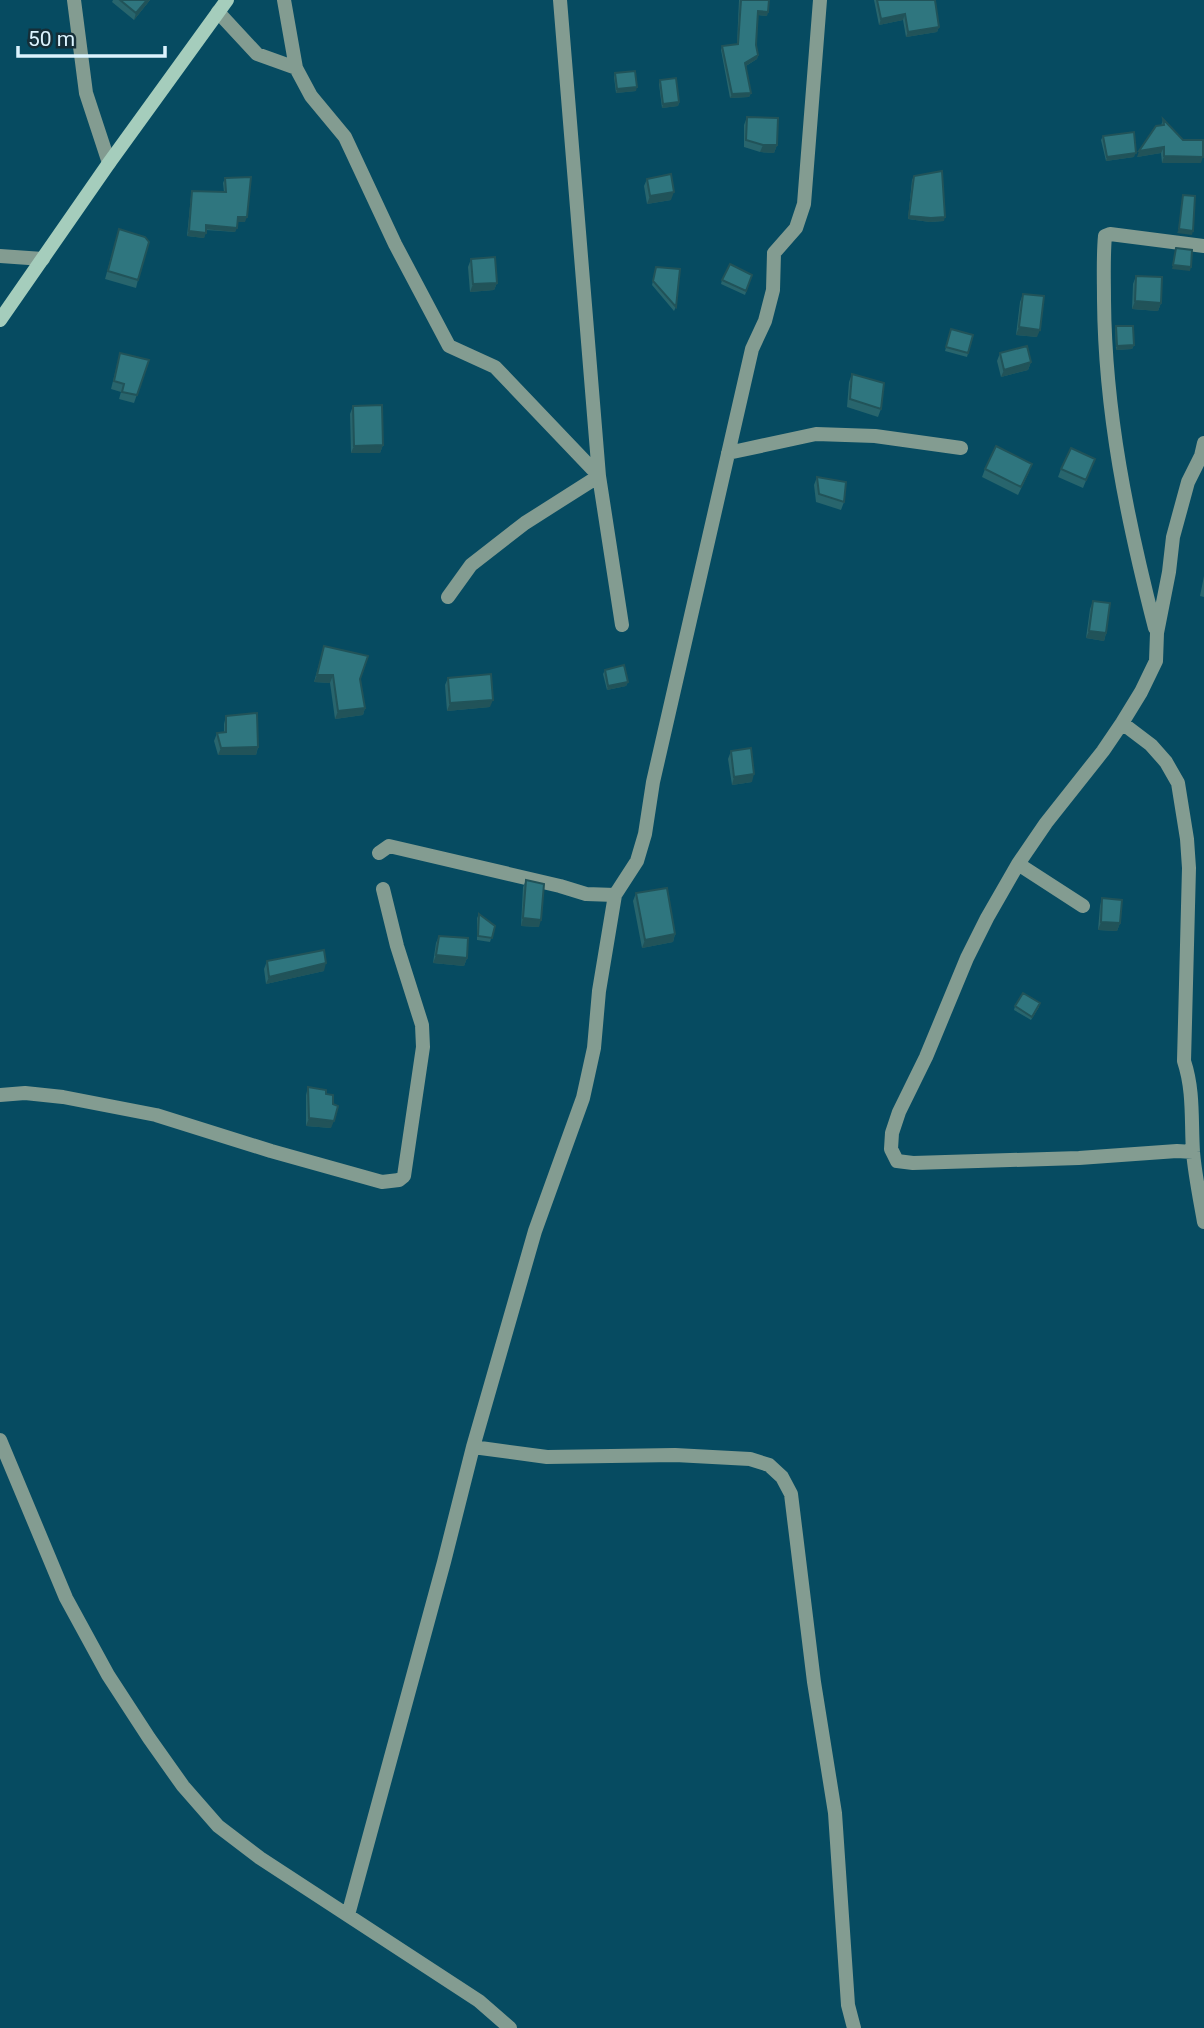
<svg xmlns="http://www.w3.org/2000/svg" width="1204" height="2028" font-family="Roboto,sans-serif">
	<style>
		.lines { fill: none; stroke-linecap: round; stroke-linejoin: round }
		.minor { stroke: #839c91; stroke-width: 14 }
		.secondary { stroke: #a5cdbc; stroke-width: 14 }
		.wall { fill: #28656d }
		.shaded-wall { fill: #215359 }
		.building { fill: #2f767f; stroke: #215359; stroke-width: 2 }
	</style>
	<rect width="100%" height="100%" fill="#064b61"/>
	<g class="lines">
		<!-- minor -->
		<path class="minor" d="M74 0 86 93 109 163
			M284 0 296 68 311 96 345 137 395 244 449 346 495 367 599 476 525 523 471 565 448 597
			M560 0 599 476 622 625
			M218 12 257 54 296 68
			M0 256 43 259
			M728 453 816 434 875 436 961 448
			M1155 628C1127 519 1105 413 1104 300 1104 279 1103 257 1105 236L1110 234 1204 246
			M1122 723 1151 745 1166 762 1178 783 1187 839 1189 868 1184 1061C1194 1091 1191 1121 1193 1152 1195 1175 1200 1199 1204 1222
			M379 853 389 846 560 886 586 894 615 895 637 861 645 834 653 782 752 349 765 321 773 290 774 253 796 228 804 204 820 0
			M1018 864 1083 906
			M0 1095 25 1093 63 1097 156 1115 271 1151 382 1182 399 1180 404 1176 423 1047 422 1025 397 946 383 889
			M1193 1152 1177 1151 1079 1158 913 1163 897 1161 891 1149 892 1133 899 1112 926 1057 967 958 987 918 1018 864 1046 823 1103 751 1122 723 1141 692 1156 661 1157 633 1169 572 1173 537 1188 482 1201 456 1204 443
			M0 1440 66 1598 108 1675 149 1738 183 1786 218 1826 260 1858 479 2001 510 2028
			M473 1447 547 1457 675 1455 750 1459 769 1465 782 1477 791 1494 814 1682 835 1813 848 2005 854 2028
			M348 1915 444 1562 473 1447 535 1231 583 1098 594 1048 599 991 615 895"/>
		<!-- secondary -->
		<path class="secondary" d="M0 320 109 163 227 0"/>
	</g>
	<!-- wall -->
	<path class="wall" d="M113 0H150L134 20 112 2Z
		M739 0H769L767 16 758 15 756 45 758 55 757 59 746 66 751 93 749 97 730 98 721 50 722 46 737 44Z
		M874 0H935L939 27 937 32 906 37 903 20 879 25Z
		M615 73 636 91 616 93 614 77Z
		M660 80 679 102 678 106 662 108 659 84Z
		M747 117 777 145 774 153 760 152 744 147V125Z
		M1163 119 1201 163H1162L1161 153 1137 157 1161 126Z
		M1103 136 1134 157 1106 161 1101 140Z
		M914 176 944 221 930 222 908 219 912 180Z
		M225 178 245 222H238L235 232 206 230 204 238 187 236 191 196 192 191 224 192 223 183Z
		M647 179 671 200 647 204 644 186Z
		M119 229 138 280 136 288 105 279Z
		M471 259 497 283 494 290 470 292 468 267Z
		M656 267 676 307 674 311 652 285Z
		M752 275 745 295 721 284 722 280Z
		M1136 276 1161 303 1158 311 1132 309 1133 284Z
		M1023 294 1037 337 1016 335 1020 302Z
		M1116 326 1134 345 1132 349 1116 350 1115 330Z
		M951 329 973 335 967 357 945 351Z
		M120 353 149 360 134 403 119 399 121 392 111 389Z
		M1000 353 1031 362 1028 370 1001 377 997 361Z
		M852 374 881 409 878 417 847 407 849 382Z
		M353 406 383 445 380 453H351L350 414Z
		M1095 459 1083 488 1058 477 1061 469Z
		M985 469 1029 472 1018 495 982 477Z
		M817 477 844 502 841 510 816 502 814 485Z
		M1204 576V597L1200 596Z
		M1093 601 1106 633 1104 641 1086 638 1090 609Z
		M324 646 360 679 365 708 363 715 335 719 330 683 314 682Z
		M605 670 628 682 626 686 607 690 603 674Z
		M448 678 490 707 447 711 445 685Z
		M226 716 258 747 256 755H218L214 741 217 733 224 732V724Z
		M731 751 752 782 732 785 728 759Z
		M526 880 539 927 521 926 523 887Z
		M636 893 675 934 673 942 642 948 633 901Z
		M1102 898 1120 923 1117 931 1098 930 1100 906Z
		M479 914 495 926 490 942 477 940V918Z
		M439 936 467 958 464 966 433 963 436 943Z
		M267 961 324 971 266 984 264 969Z
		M1015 1006 1039 1007 1031 1020 1014 1010Z
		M308 1087 326 1094 333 1104 331 1128 306 1126V1095Z"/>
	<!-- shaded-wall -->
	<path class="shaded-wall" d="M147 0H150L134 20 136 13Z
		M758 11 768 12 767 16 757 15Z
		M905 14 903 20 879 25 881 19Z
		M939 27 937 32 906 37 908 32Z
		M758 55 757 59 744 67 745 63Z
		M637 87 636 91 616 93 617 89Z
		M751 93 749 97 730 98 732 94Z
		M679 102 678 106 662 108 663 104Z
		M763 145H777L774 153 760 152Z
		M1164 147 1161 153 1137 157 1139 151Z
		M1136 153 1134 157 1106 161 1107 157Z
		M1164 156 1203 157 1201 163H1162Z
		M674 192 671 200 647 204 650 196Z
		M909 216 945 217 944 221 930 222 908 219Z
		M238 217H247L245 222H236Z
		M206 225 237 228 235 232 204 229Z
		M1179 229 1193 231 1192 235 1177 233Z
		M189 231 206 233 204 238 187 236Z
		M1173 265 1191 267 1190 271 1172 269Z
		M497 283 494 290 470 292 473 284Z
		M1135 301 1161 303 1158 311 1132 309Z
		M1019 327 1040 330 1037 337 1016 335Z
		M1134 345 1132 349 1116 350 1117 346Z
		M1031 362 1028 370 1001 377 1004 370Z
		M383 445 380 453H351L354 446Z
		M1089 631 1106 633 1104 641 1086 638Z
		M317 675H333L330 683 314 682Z
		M628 682 626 686 607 690 608 686Z
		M493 700 490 707 447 711 450 703Z
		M365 708 363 715 335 719 338 711Z
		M258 747 256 755H218L221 748Z
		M754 774 752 782 732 785 734 777Z
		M523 918 541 920 539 927 521 926Z
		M1101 922 1120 923 1117 931 1098 930Z
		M675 934 673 942 642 948 645 940Z
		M436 955 467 958 464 966 433 963Z
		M326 963 324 971 266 984 269 977Z
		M309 1118 334 1121 331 1128 306 1126Z"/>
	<!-- building -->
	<path class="building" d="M120 0H147L136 13Z
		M741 0H769L768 12 758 11 756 45 758 55 745 63 751 93 732 94 722 46 738 44Z
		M877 0H935L939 27 908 32 905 14 881 19Z
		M635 71 637 87 617 89 615 73Z
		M676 78 679 102 663 104 660 80Z
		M747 117 778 118 777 145H763L746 140Z
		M1163 119 1183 140H1203V157L1164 156V147L1139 151 1156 126 1164 125Z
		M1134 132 1136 153 1107 157 1103 136Z
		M942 171 945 217 931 218 909 216 914 176Z
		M671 174 674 192 650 196 647 179Z
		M251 177 247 217H238L237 228 206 225V233L189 231 192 191 226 192 225 178Z
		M1183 195 1195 196 1193 231 1179 229Z
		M119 229 145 237 149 242 138 280 108 271Z
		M1176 248 1192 250 1191 267 1173 265Z
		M495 257 497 283 473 284 471 259Z
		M730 264 752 275 746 291 722 280Z
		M656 267 680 269 676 307 653 281Z
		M1136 276 1162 277 1161 303 1135 301Z
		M1023 294 1044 296 1040 330 1019 327Z
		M1116 326H1133L1134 345 1117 346Z
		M951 329 973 335 968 353 946 347Z
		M1027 346 1031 362 1004 370 1000 353Z
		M120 353 149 360 137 395 122 392 124 384 114 381Z
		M852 374 884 383 881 409 850 399Z
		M382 405 383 445 354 446 353 406Z
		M996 446 1032 464 1021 487 985 469Z
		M1071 448 1095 459 1086 480 1061 469Z
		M817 477 846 482 844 502 819 494Z
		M1093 601 1110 603 1106 633 1089 631Z
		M324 646 368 656 360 679 365 708 338 711 333 675H317Z
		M624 665 628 682 608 686 605 670Z
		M491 674 493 700 450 703 448 678Z
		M257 713 258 747 221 748 217 733 226 732V716Z
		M751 748 754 774 734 777 731 751Z
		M526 880 544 884 541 920 523 918Z
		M667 888 675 934 645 940 636 893Z
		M1102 898 1122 900 1120 923 1101 922Z
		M479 914 495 926 492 938 478 936Z
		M439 936 468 938 467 958 436 955Z
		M324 950 326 963 269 977 267 961Z
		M1023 993 1040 1003 1032 1017 1015 1006Z
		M308 1087 326 1090V1094L333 1095V1104L338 1106 334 1121 309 1118Z"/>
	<!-- scale -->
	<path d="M18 46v10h147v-10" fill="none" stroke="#dbf3fe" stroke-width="3.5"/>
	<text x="28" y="46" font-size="21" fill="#dbf3fe" stroke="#152e38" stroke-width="5" paint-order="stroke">50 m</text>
</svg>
